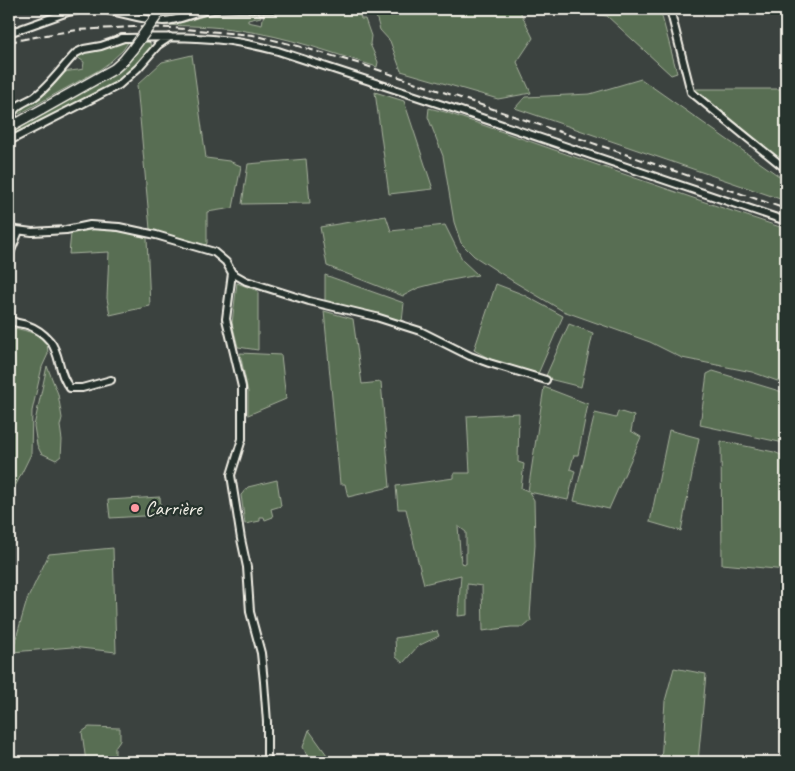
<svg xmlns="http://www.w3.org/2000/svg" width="795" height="771" font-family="Caveat,sans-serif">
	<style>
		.green { fill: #586e52; stroke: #a6b09d; fill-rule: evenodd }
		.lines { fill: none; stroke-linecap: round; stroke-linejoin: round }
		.street-casing { stroke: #f4f1e8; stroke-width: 10 }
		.secondary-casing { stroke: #f4f1e8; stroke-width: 12 }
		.street { stroke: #26332d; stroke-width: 6 }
		.secondary { stroke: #26332d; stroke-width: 9 }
		.rail { stroke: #f4f1e8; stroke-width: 2; stroke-dasharray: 8 4; stroke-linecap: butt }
		.secondary-bridge-casing { stroke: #f4f1e8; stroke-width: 12; stroke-linecap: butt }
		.secondary-bridge { stroke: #26332d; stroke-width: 9 }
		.poi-dot { fill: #ff9aa2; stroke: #26332d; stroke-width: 2 }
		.labels { text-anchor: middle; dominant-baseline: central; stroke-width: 4.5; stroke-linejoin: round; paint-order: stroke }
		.poi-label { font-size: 20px; fill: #f4f1e8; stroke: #26332d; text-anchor: start }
	</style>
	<rect width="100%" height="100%" fill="#3b423f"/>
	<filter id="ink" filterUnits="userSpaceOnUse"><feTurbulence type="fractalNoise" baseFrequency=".02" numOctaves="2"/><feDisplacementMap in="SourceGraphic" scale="10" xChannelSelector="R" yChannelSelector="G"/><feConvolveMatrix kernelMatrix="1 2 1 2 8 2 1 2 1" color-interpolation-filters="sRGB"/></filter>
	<g filter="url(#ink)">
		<!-- green -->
		<path class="green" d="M304 9H362L363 11 360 15 361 19H365L371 36 370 44 378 62 377 67C332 53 286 36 239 30 213 26 188 26 162 25L184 22 217 12H258L261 17 248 20V22L262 25 264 12 300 10Z
			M374 9H519L533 38 517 62 531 93 498 99 401 71 390 41 380 30Z
			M592 9H660L677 73 671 75 607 16 591 14Z
			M129 41 123 50 110 62 99 70 19 114 18 112C21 105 31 104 37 99 46 91 53 78 63 73 68 70 77 71 83 69L84 62 77 57 84 52 95 50 117 42Z
			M148 41 150 43 151 49 128 76 108 88 9 137V132L107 78 127 61 145 42Z
			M192 55 206 158 229 161 241 166 233 208 207 212V243L205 247 150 229 137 85 162 62Z
			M641 79 786 181V201L515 108 525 97 590 94Z
			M696 89H786V166L694 91Z
			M375 92 404 101 433 189 389 194Z
			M429 108 445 112C559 151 672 192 786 229V384L752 372 682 358 650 342 563 311 511 280 474 256 461 243 454 222 443 156 428 117Z
			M306 159 310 203 242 204 248 164Z
			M386 216 391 231 445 225 463 261 478 275 441 282 418 288 403 296 327 266 320 227Z
			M98 229 124 232 147 238 150 306 110 315 107 298 109 252 69 254 71 233Z
			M325 275 404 303 402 322 325 303Z
			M237 283 258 291V350L238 347 232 323Z
			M496 284 522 294 563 316 538 374 490 359 474 350Z
			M324 311 353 319 362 384 381 382 390 487 348 497 345 484H340Z
			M569 324 593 333 581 387 545 378Z
			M9 327C24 330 35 332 47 342L48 354 42 367 32 411 31 454 9 499Z
			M240 353 281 355 286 399 248 415V392Z
			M47 366 58 394 62 418 60 426 62 440 61 456 56 460 41 453 37 445 34 426Z
			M713 371 786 393V432L784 443 700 425 707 374Z
			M544 387 588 404 578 455H574L570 469 575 471 568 500 529 492 534 500 535 545 530 616 531 621 524 627H511L483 631 482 586 467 584V615L458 616 461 575 424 584 417 557 406 509H398L396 486 454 478V473H470L467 416 519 413 518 462 524 464 521 488 528 491ZM458 526 466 532V564L461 563Z
			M618 411 634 416 631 431 641 437 609 509 574 501 595 413 616 418Z
			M669 430 699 438 681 531 650 522Z
			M721 441 774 452 786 457V570L722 564Z
			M277 480 281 506 271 509 273 517 265 520 264 517H260V521L245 524 241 495 248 487Z
			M160 497 161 515 110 518 108 500Z
			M113 548 116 652 72 647 12 652 27 600 49 554Z
			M437 631 439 636 418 646 403 663 396 657 395 638Z
			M674 668 706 674 698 762H661L665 701Z
			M89 727 120 728V740L115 747V762H86L82 732Z
			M309 730 332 762H310L303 747Z"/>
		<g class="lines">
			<!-- street casing -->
			<g class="street-casing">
				<path id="street" d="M102 9C123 13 142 20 163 21 178 21 190 14 204 11 227 7 251 10 274 9
					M670 9 691 92 786 169
					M9 33 68 12 84 9
					M122 38C147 38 172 36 197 38 224 39 252 44 278 51L455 109 786 221
					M16 124 12 114C17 104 26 102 34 97 49 87 63 66 76 53L84 49 101 46 124 38
					M9 141 119 85 138 68 158 45 170 37
					M9 229 32 232 66 230 90 225 119 227 156 235 214 252 226 262 232 273 226 319 242 387V439L231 475 241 539 247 567 250 612 261 653 264 682 267 722V762
					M9 256 19 231
					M232 273 246 281 309 301 376 317 420 331 470 356 489 363 546 380
					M9 318C14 324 20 323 27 325 36 328 44 334 50 341 61 354 58 375 70 388H82L111 380"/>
			</g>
			<!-- secondary casing -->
			<g class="secondary-casing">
				<path id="secondary" d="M9 128 114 69 123 61"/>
			</g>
			<!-- street -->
			<use href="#street" class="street"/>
			<!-- secondary -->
			<use href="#secondary" class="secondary"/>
			<!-- rail -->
			<path class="rail" d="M9 42 40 36 77 30 134 27 173 28 253 35 298 46 364 65 786 209"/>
			<!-- secondary-bridge casing -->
			<g class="secondary-bridge-casing">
				<path id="secondary-bridge" d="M123 61 132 50 162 9"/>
			</g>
			<!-- secondary-bridge -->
			<use href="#secondary-bridge" class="secondary-bridge"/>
		</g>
	</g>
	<!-- markers -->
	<circle class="poi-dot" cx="135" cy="508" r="5"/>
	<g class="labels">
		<!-- poi labels -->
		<g class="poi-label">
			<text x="145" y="508">Carrière</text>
		</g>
	</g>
	<!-- margin -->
	<rect width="795" height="771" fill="none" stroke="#26332d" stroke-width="30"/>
	<rect x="15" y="15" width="765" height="741" fill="none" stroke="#f4f1e8" stroke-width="2" filter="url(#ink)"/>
</svg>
